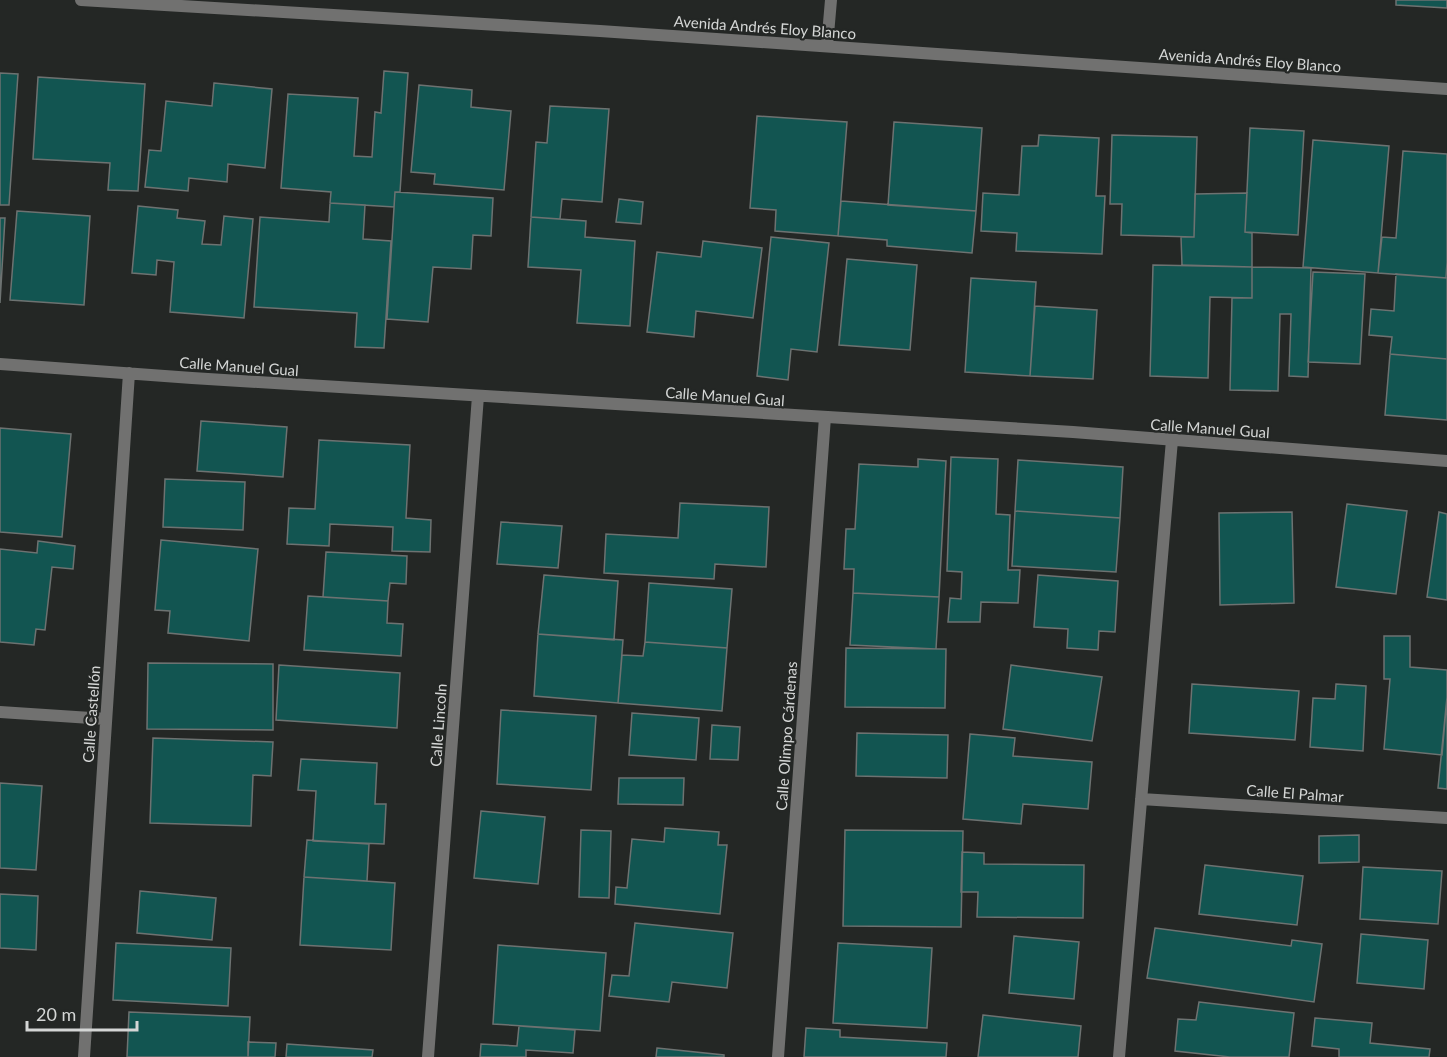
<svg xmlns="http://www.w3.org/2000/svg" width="1447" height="1057" font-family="Lato,sans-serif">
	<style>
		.building { fill: #125551; stroke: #6d7271; stroke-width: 1.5 }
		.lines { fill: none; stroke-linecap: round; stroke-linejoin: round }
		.street { stroke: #717170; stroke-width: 12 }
		.labels { text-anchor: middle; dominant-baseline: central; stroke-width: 4.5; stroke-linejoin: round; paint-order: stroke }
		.street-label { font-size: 15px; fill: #d4d6d5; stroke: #242725 }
	</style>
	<rect width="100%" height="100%" fill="#242725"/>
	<!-- building -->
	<path class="building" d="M1396 0H1447V8L1396 5Z
		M384 71 408 73 400 192H395L394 207 330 203 331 192 281 188 288 94 358 98 354 156 372 157 375 112 381 113Z
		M0 73 18 74 9 205H0Z
		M38 77 145 84 138 191 108 190 110 163 33 159Z
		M214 83 272 89 265 168 228 164 227 182 189 178 188 191 145 187 149 150 161 151 166 101 212 106Z
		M419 85 472 90 471 107 511 111 504 190 434 184 435 174 411 172Z
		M550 106 609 109 602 202 562 199 560 219 531 217 536 142 547 143Z
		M757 116 847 122 838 236 775 231 776 210 750 208Z
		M894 122 982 128 976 211 888 205Z
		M1250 128 1304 131 1298 235 1245 232Z
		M1039 135 1099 138 1096 196H1105L1102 254 1016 251 1017 233 981 231 983 193 1019 195 1022 146H1038Z
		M1112 135 1197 137 1194 237 1121 235 1122 204H1110Z
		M1313 140 1389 146 1378 273 1303 267Z
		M1403 151 1447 154V262L1446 278 1378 273 1382 237 1396 238Z
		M395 192 493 198 491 236 473 235 471 269 433 267 428 322 387 319Z
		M1247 193 1245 232 1252 233V267L1182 265 1181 237H1194L1195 194Z
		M619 199 643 202 641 224 616 222Z
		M841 201 976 211 972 253 887 246V240L838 236Z
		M330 203 365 205 363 239 391 241 384 348 355 347 357 313 254 307 260 217 329 222Z
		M138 206 178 210 177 218 205 221 202 244 221 245 224 216 253 219 244 318 170 312 174 262 157 260 156 275 132 273Z
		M17 211 90 216 84 305 10 300Z
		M531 217 586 221 585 237 635 241 630 326 577 323 581 270 528 267Z
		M0 218H5L0 303Z
		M771 237 829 243 817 352 791 349 788 380 757 376Z
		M703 241 762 248 753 318 696 311 694 337 647 332 657 252 701 257Z
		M847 259 917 265 910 350 839 345Z
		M1153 265 1252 267V298L1210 297 1208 378 1150 376Z
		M1252 267 1311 268 1308 377 1289 376 1291 314H1280L1278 391 1230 390 1232 298H1252Z
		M1313 272 1365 274 1360 364 1308 362Z
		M1396 274 1447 278V359L1390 354 1392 337 1369 335 1371 309 1394 311Z
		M971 278 1036 282 1030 376 965 372Z
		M1035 306 1097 310 1093 379 1030 376Z
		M1390 354 1447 359V420L1385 415Z
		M201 421 287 427 283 477 197 471Z
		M0 428 71 434 62 537 0 532Z
		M319 440 410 445 406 518 431 520 430 552 392 551 393 527 330 524 329 546 287 544 289 508 315 509Z
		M951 457 998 459 996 514 1010 515 1008 570H1020L1018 603 981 602 980 622H948L950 598 961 599 962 572 947 571Z
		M918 459 946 461 939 597 853 593 854 569H844L846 529H855L859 464 918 467Z
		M1018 460 1123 467 1120 518 1015 511Z
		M165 479 245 482 243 530 163 527Z
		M680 503 769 507 766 567 715 564 714 579 604 573 606 534 678 538Z
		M1347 504 1407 511 1396 594 1336 587Z
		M1015 511 1120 518 1116 572 1012 566Z
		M1292 512 1294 603 1220 605 1219 513Z
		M1439 512 1447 514V600L1427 597Z
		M501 522 562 526 558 568 497 564Z
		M161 540 258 549 249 641 168 633 170 611 155 610Z
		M38 541 75 546 73 569 52 567 45 630 36 629 34 645 0 642V549L37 553Z
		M326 552 407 556 406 584 390 583 388 601 323 597Z
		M544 575 618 581 614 640 538 634Z
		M1038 575 1118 581 1115 632 1099 631 1098 650 1067 648 1068 629 1034 627Z
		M649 583 732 589 727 648 645 642Z
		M853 593 939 597 936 649 850 645Z
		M308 596 388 601 387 623 403 624 401 656 304 650Z
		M538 634 623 640 618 703 534 696Z
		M1384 636H1410V667L1447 670V697L1442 755 1384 749 1390 679H1384Z
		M645 642 727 648 722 711 618 703 622 655 643 656Z
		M846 648 946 649 945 708 845 707Z
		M148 663 273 664V730L147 729Z
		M279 665 400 673 397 728 276 720Z
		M1011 665 1102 677 1092 741 1003 729Z
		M1192 684 1299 691 1295 740 1189 733Z
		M1336 684 1366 686 1363 751 1310 747 1313 698 1335 699Z
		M1447 697V789L1438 788Z
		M501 710 596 716 591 790 497 784Z
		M632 713 699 718 696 760 629 755Z
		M712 725 740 727 738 760 710 759Z
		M857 733 948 735 947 778 856 776Z
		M970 734 1015 738 1013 756 1092 762 1088 809 1023 804 1021 824 963 819Z
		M153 738 273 742 271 776 253 775 251 826 150 823Z
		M301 759 377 763 375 804H386L384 844 313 841 316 791 298 790Z
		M619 778H684L683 805 618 804Z
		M0 783 42 786 36 870 0 868Z
		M481 811 545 817 538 884 474 878Z
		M665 828 719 832 718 845H727L720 914 615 904 616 887 627 888 632 839 664 842Z
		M581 830 611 831 609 898 579 897Z
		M845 830 963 831 961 927 843 926Z
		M1359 835V862L1319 863V836Z
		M307 840 369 844 367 881 304 877Z
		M962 852 984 853V864L1084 865 1083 918 977 917 978 892H961Z
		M1205 865 1303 876 1297 925 1199 914Z
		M1363 867 1442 871 1438 924 1360 919Z
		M304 877 395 883 391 950 300 945Z
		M140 891 216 898 212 940 137 933Z
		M0 894 38 896 36 950 0 948Z
		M635 923 733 933 727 988 672 982 669 1002 609 996 612 975 629 976Z
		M1155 928 1291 946 1292 940 1322 944 1314 1002 1147 978Z
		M1361 934 1428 940 1424 989 1357 983Z
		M1014 936 1079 942 1074 999 1009 993Z
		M116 943 231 948 228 1006 113 1000Z
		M838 943 932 948 927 1028 833 1023Z
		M498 945 606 953 600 1031 493 1024Z
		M1199 1002 1294 1013 1289 1057H1230L1175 1051 1178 1019 1196 1020Z
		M129 1012 250 1017 248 1057H127Z
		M983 1015 1081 1026 1078 1057H978Z
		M1315 1018 1372 1023 1370 1043 1430 1049 1429 1057H1339V1049L1312 1046Z
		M519 1026 575 1030 573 1053 526 1050V1057H480L481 1044 517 1046Z
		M806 1028 840 1030V1037L947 1043 946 1057H804Z
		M248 1042 276 1043 275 1057H248Z
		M287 1044 373 1050 372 1057H286Z
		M657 1048 724 1055V1057H656Z"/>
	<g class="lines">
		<!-- street -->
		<path class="street" d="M81 0 600 31 1447 89
			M827 46 831 0
			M0 364 192 378 1073 432 1447 461
			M0 712 106 719
			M1141 799 1447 818
			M84 1057 129 373
			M428 1057 478 396
			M778 1057 825 417
			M1119 1057 1172 440"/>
	</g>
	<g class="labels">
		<!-- street labels -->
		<g class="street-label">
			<text transform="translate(765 27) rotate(4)">Avenida Andrés Eloy Blanco</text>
			<text transform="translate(1250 60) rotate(4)">Avenida Andrés Eloy Blanco</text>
			<text transform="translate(239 366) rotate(4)">Calle Manuel Gual</text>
			<text transform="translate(725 396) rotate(4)">Calle Manuel Gual</text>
			<text transform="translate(1210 428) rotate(4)">Calle Manuel Gual</text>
			<text transform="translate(91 714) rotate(-86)">Calle Castellón</text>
			<text transform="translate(438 725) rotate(-86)">Calle Lincoln</text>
			<text transform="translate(786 736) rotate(-86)">Calle Olimpo Cárdenas</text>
			<text transform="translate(1295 793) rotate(4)">Calle El Palmar</text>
		</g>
	</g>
	<!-- scale -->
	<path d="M27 1021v9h110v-9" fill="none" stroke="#d4d6d5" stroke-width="3"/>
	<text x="36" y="1021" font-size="18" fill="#d4d6d5" stroke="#242725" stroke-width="4.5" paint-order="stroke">20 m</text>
</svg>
